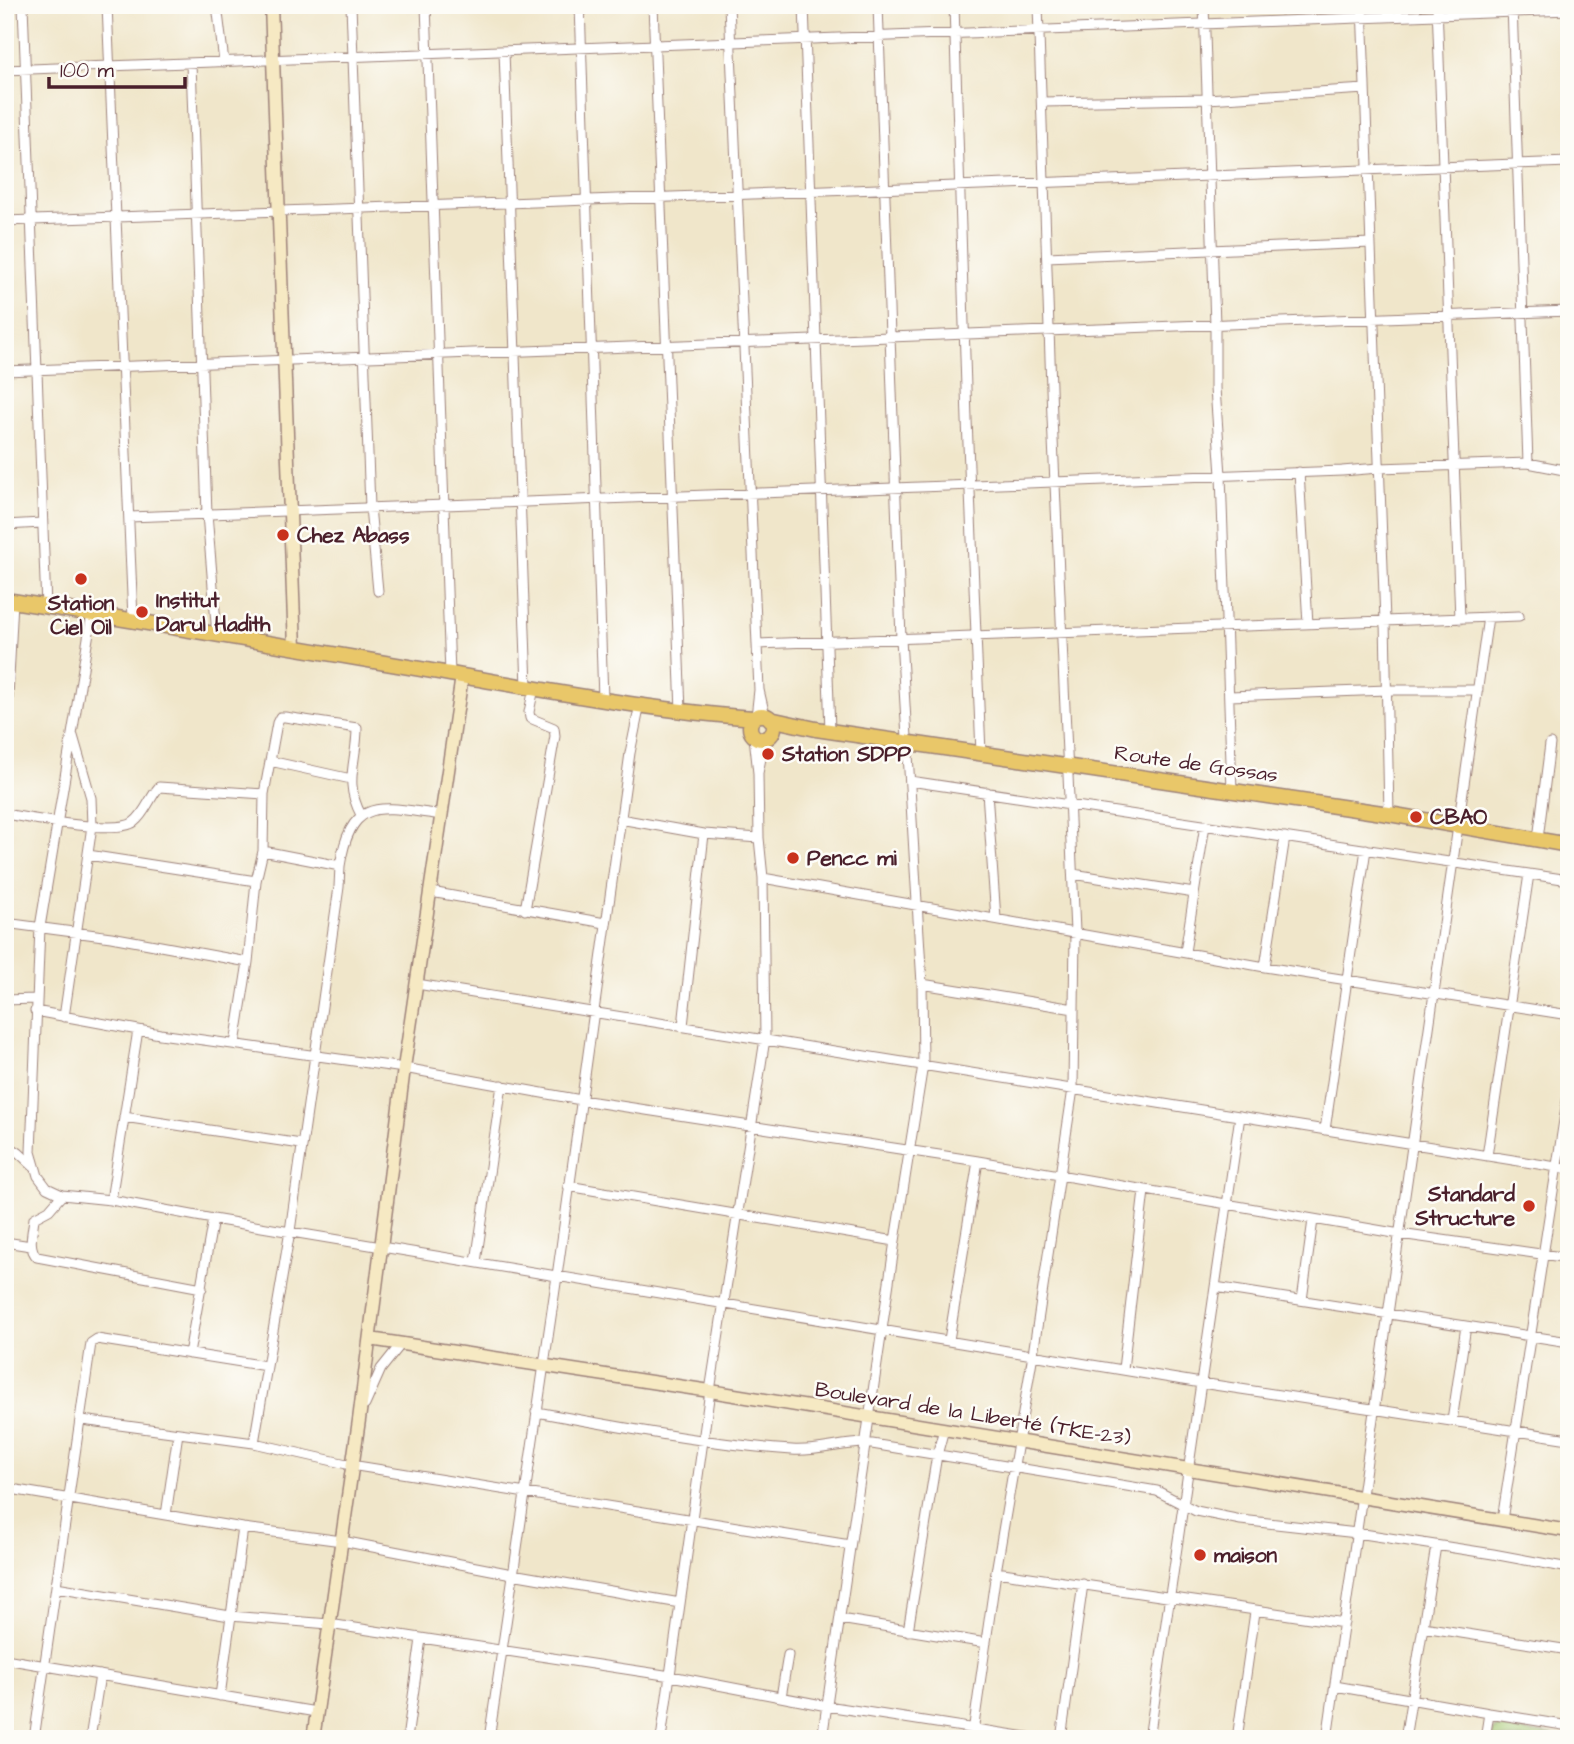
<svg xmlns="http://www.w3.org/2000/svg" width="1574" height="1744" font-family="'Architects Daughter',sans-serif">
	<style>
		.green { fill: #a2c670; stroke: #76724e; stroke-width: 2 }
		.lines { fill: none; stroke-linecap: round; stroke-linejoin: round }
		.street-casing { stroke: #9d827a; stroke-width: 11 }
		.secondary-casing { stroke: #9d827a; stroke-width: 15 }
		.primary-casing { stroke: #9d827a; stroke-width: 17 }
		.street { stroke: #fff; stroke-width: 9 }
		.secondary { stroke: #f6e9c3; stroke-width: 12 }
		.primary { stroke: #e9c769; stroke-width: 14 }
		.poi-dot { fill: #c8321e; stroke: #fdfcf7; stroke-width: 2.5 }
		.labels { text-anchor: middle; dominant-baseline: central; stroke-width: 5; stroke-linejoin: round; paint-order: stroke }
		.poi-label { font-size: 21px; font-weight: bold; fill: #4a1f2b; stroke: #fdfcf7; text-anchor: start }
		.street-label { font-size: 21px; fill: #4a1f2b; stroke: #fdfcf7 }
	</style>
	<rect width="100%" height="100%" fill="#fdfcf7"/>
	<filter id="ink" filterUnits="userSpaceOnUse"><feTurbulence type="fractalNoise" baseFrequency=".0143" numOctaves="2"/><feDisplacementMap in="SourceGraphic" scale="14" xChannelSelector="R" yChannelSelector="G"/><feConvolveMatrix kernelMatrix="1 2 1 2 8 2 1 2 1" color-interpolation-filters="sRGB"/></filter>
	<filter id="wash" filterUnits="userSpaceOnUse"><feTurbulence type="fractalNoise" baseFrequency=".00686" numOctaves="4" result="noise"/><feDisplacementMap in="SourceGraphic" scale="28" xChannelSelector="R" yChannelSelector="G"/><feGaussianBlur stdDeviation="1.57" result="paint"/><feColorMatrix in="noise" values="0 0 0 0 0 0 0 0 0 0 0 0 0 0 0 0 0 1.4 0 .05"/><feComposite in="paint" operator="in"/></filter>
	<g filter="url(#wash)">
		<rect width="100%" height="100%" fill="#f0e6ca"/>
		<!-- green -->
		<path class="green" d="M1498 1727 1569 1738V1739H1492L1493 1730Z"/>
	</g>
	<g filter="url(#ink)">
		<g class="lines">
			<!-- street casing -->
			<g class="street-casing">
				<path id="street" d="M23 5 46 607
					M107 5 133 619
					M217 5 224 62
					M351 5 370 507 378 591
					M426 5 450 674
					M580 5 603 699
					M653 5 681 711
					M729 5 759 690
					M804 5 830 731
					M954 5 967 420 981 753
					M1204 5 1215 325V388L1221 475 1232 791
					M1362 5 1385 621 1389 814
					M1437 5 1460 619
					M1512 5 1528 463
					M504 51 527 687
					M191 63 207 514 217 635
					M5 70 1569 10
					M1042 102 1207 99 1365 89
					M5 221 699 196 1569 162
					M1047 257 1371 243
					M5 371 1569 311
					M1299 472 1308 624
					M129 517 1342 471 1379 468 1528 463 1569 471
					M5 525 42 523
					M92 614 40 927 31 1152 38 1176 47 1188 62 1195 111 1200 213 1219 1201 1383 1569 1439
					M757 644 1519 616
					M1230 696 1387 690H1478
					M756 717 759 690 765 716
					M754 737 758 773 765 739
					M5 755 13 601
					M270 761 351 779
					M910 781 1569 880
					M987 792 996 919
					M5 814C28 818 118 835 134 822 145 814 150 797 159 787L264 794 277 723 280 717H285L357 728C357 763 343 781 361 815
					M620 819 704 834 759 838
					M1538 839 1550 744
					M263 851 264 794
					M88 855 256 881
					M1073 874 1194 893
					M763 878 1265 967 1569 1015
					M431 892 605 923
					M525 910 555 736 554 728 530 718 529 712 534 688
					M5 923 111 937 248 962
					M1185 952 1205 825
					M1265 967 1285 837
					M417 984 1569 1169
					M922 984 1074 1009
					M5 1000 35 999
					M35 1011 160 1034 404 1068 581 1100 978 1161 1400 1234 1569 1258
					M64 1017 92 826 91 798 73 736
					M683 1026 704 834
					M235 1044 248 962 256 881 263 851 340 866C351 793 384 808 442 815
					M124 1117 301 1144
					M1325 1130 1366 849
					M5 1144 19 1153 34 1167
					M1487 1156 1529 874
					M568 1186 895 1241
					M62 1195 49 1210 34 1218C33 1231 27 1247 37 1257L202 1288
					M111 1200 138 1030
					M5 1242 31 1246
					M476 1262 502 1085
					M1215 1287 1569 1342
					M1302 1300 1313 1220
					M949 1340 978 1161
					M189 1354 213 1219
					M1123 1369 1144 1191
					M365 1405 381 1369 401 1344
					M536 1412C621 1427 705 1444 792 1450 818 1452 841 1443 866 1443L1157 1491 1196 1511 1241 1520 1357 1533 1493 1554 1569 1568
					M82 1420 254 1443 351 1465 850 1545
					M1452 1421 1466 1326
					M254 1443 290 1231 339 887 340 866
					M5 1488 243 1528 342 1541 512 1574 680 1603
					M166 1515 178 1433
					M1502 1520 1569 1088
					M996 1572 1344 1623
					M56 1587 230 1616 329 1624 671 1676 827 1706 1040 1739
					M840 1619 986 1643
					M1423 1627 1569 1650
					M908 1631 937 1455 944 1429
					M5 1659 316 1712
					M1335 1686 1489 1713 1485 1739
					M220 1696 243 1528
					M781 1697 788 1655
					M1489 1713 1569 1726
					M489 1734 520 1739
					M34 1739 91 1343 97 1339 266 1366
					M90 1739 100 1675
					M407 1739 421 1639
					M489 1739 557 1276 630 753 640 704
					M661 1739 710 1391 765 1039 763 878 759 838 758 773
					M822 1739 895 1241 923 1065 922 984 901 639 878 5
					M972 1739 996 1572 1033 1354 1073 1089 1075 932 1052 417 1038 5
					M1061 1739 1083 1584
					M1149 1739 1240 1116
					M1237 1739 1255 1612
					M1327 1739 1488 617
					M1405 1739 1436 1546"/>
			</g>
			<!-- secondary casing -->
			<g class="secondary-casing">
				<path id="secondary" d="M271 5 295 648
					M370 1339 710 1391 1569 1531
					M313 1739 359 1420 404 1068 462 676"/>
			</g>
			<!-- primary casing -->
			<g class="primary-casing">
				<path id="primary" d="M5 600C154 623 302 649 450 674 551 691 653 711 754 718
					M750 727a12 12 0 1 1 24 0a12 12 0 1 1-24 0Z
					M770 719 816 729 1389 814 1569 845"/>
			</g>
			<!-- street -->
			<use href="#street" class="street"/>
			<!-- secondary -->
			<use href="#secondary" class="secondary"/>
			<!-- primary -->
			<use href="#primary" class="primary"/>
		</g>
	</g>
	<!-- markers -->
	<g class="poi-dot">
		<circle cx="283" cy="535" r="7"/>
		<circle cx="81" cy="579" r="7"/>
		<circle cx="142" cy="612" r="7"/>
		<circle cx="768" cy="754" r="7"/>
		<circle cx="1416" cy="817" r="7"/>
		<circle cx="793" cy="858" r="7"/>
		<circle cx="1529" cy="1206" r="7"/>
		<circle cx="1200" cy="1555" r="7"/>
	</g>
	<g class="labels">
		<!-- poi labels -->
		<g class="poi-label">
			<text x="297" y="535">Chez Abass</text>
			<text x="156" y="600">Institut<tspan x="156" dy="24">Darul Hadith</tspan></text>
			<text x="81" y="603" text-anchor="middle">Station<tspan x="81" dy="24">Ciel Oil</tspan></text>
			<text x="782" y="754">Station SDPP</text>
			<text x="1430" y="817">CBAO</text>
			<text x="807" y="858">Pencc mi</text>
			<text x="1515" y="1194" text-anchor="end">Standard<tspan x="1515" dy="24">Structure</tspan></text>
			<text x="1214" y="1555">maison</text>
		</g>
		<!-- street labels -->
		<g class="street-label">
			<text transform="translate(1196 764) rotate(8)">Route de Gossas</text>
			<text transform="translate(973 1414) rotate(9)">Boulevard de la Liberté (TKE-23)</text>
		</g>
	</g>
	<!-- margin -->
	<rect width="1574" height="1744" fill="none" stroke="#fdfcf7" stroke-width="28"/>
	<!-- scale -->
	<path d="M49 77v10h136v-10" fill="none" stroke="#4a1f2b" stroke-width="3.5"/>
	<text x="60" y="77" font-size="21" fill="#4a1f2b" stroke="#fdfcf7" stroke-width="5" paint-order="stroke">100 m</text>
</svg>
